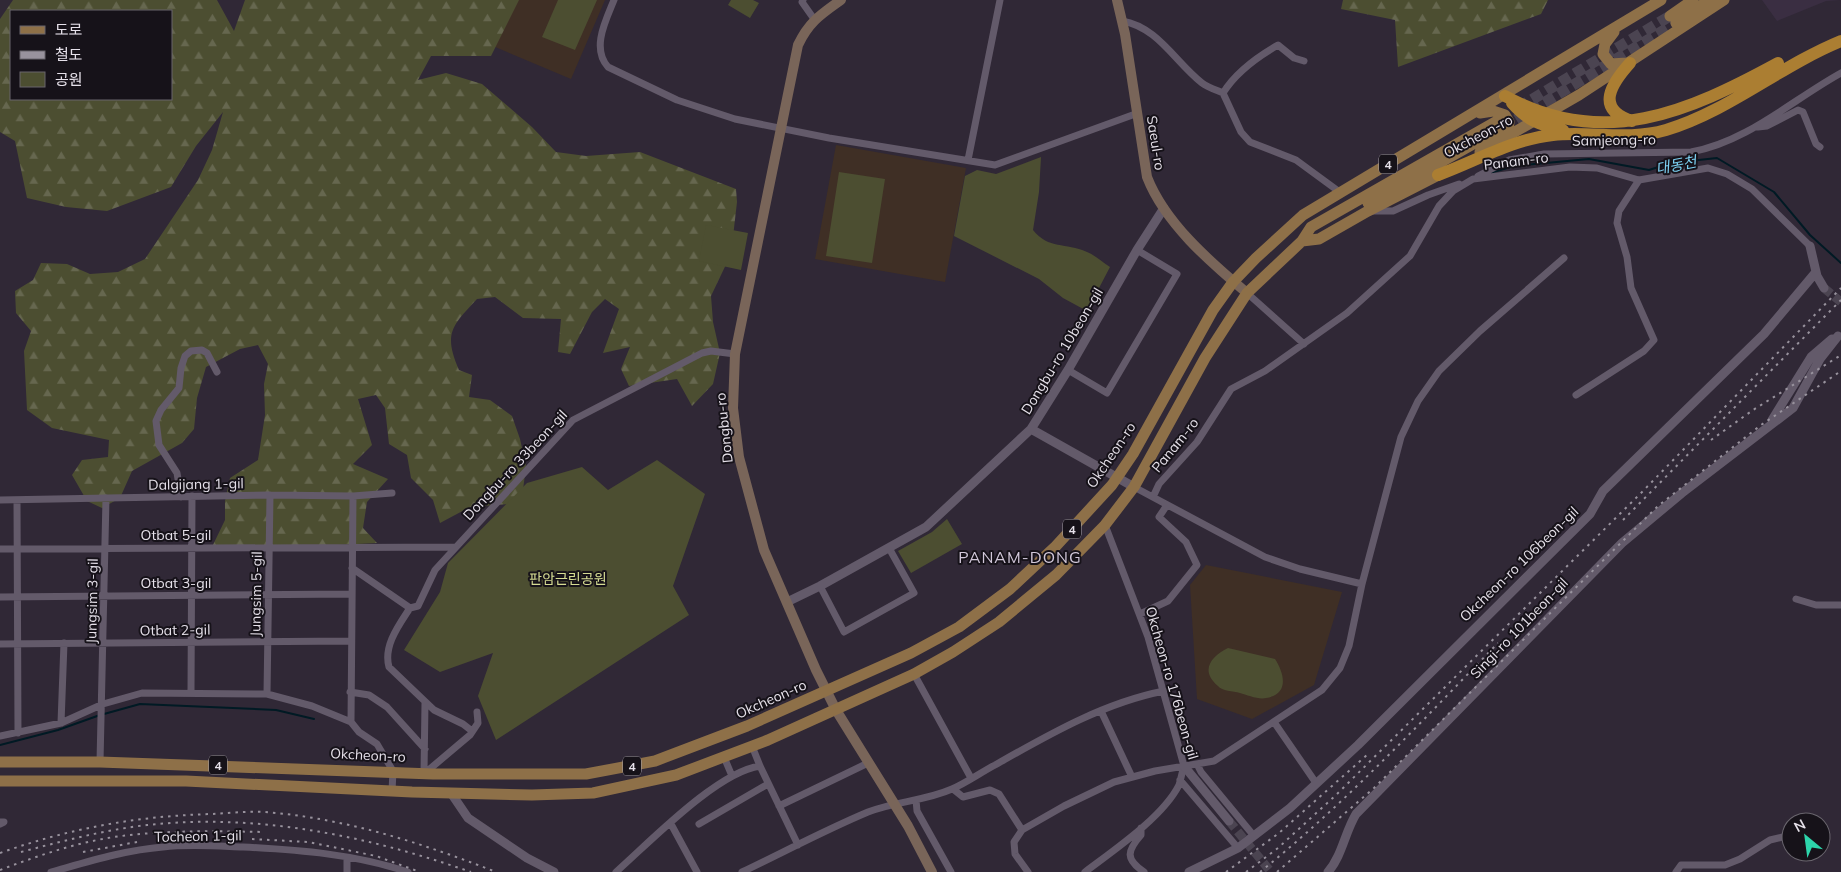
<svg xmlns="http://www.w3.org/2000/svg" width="1841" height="872" font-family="Mulish,'Noto Sans KR',sans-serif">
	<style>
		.built { fill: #3a2e42 }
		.education { fill: #3f2f25 }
		.forest { fill: url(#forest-firs); fill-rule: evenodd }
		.park { fill: #4c4e31 }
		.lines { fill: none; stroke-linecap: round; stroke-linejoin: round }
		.stream { stroke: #001a24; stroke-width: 2 }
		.tertiary-tunnel { stroke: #4b4451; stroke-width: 9; stroke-dasharray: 9 4.5; stroke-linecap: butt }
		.primary-tunnel { stroke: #4b4451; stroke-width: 11; stroke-dasharray: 11 5.5; stroke-linecap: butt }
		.minor { stroke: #635a6a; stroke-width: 7 }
		.tertiary { stroke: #635a6a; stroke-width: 9 }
		.secondary { stroke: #796559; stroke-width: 10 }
		.primary { stroke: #8e7048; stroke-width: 11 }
		.motorway { stroke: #ab7e32; stroke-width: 12 }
		.rail { stroke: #98929d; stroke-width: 2; stroke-dasharray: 2.5 5; stroke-linecap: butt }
		.labels { text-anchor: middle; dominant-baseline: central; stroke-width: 4; stroke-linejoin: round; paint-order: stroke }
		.shield { fill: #161219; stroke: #a8a3ab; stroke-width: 1 }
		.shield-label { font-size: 12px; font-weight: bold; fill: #e6e1ea }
		.street-label { font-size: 14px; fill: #e6e1ea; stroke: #161219 }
		.park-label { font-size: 14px; fill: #d6dc93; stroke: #161219 }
		.water-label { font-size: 15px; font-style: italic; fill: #7cd1f2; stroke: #161219 }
		.quarter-label { font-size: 16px; letter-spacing: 1px; fill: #d1c7d9; stroke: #161219 }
	</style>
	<defs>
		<pattern id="forest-firs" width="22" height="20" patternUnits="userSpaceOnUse" patternTransform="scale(1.25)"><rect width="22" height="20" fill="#4c4e31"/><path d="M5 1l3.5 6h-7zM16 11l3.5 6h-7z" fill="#66674f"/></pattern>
	</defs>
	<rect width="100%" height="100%" fill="#302836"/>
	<!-- built -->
	<path class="built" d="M1762 0H1840L1826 1 1777 21Z"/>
	<!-- education -->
	<path class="education" d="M484 0H605L571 79 469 36Z
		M836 145 966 168 945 282 815 259Z
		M1206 565 1342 592 1314 685 1252 719 1197 699 1190 585Z"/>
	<!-- forest -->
	<path class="forest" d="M13 0H217L234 31 245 0H519L491 56H431L418 80 446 73 482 84 532 127 556 152 586 156 640 152 736 189 737 202 731 254 711 296 713 322 720 353 713 384 692 406 677 379 629 386 621 369 630 347 603 353 619 309 605 299 592 312 570 354 558 352 561 319 523 318 495 297 477 299C452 326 443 333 459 370L472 375 469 397 490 400 512 416 520 439 526 466 523 490 509 504 470 507 440 523 433 500 411 478 407 455 389 444 385 408 376 395 358 399 372 445 353 464 388 479 367 502 363 528 377 543 278 548 212 547 225 520V501L230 478 258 460 265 415 264 384 268 364 258 345 240 349 206 367 197 398 194 429 182 443 132 471 120 498 102 508 87 501 72 475 82 460 108 457 109 440 52 428 27 410 24 351 31 331 16 313 15 291 33 280 41 263 67 264 90 274 118 272 145 259 198 180 212 150 223 112 196 146 171 187 107 211 66 207 27 198 15 141 0 132V19ZM11 11H171V99H11Z
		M1343 0H1548L1541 14 1398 67 1395 20 1341 9Z"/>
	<!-- park -->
	<path class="park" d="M558 0H597L575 50 542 37Z
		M731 0H753L759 3 750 18 728 5Z
		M1041 157 1039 192 1033 230C1049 250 1065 242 1087 252 1095 255 1102 262 1110 267L1087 311 1063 298 1039 279 954 236 965 176 977 170 996 174Z
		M839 172 885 179 872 263 826 256Z
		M706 225 748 233 741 270 699 261Z
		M657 460 705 494 673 586 689 615 496 740 478 696 493 653 440 672 404 650 440 592 448 563 527 483 582 467 608 490Z
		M947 519 962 544 911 573 898 551 932 532Z
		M1228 648 1275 659C1284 673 1290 694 1266 698 1259 700 1247 695 1240 693 1233 691 1222 691 1218 686 1199 670 1212 656 1228 648Z"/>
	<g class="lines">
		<!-- stream -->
		<path class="stream" d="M1490 173 1514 166 1589 159 1649 170 1671 163 1717 158 1774 192 1810 235 1841 263
			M104 714 140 704 276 710 314 719
			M0 745 58 730 100 715"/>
		<!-- tertiary-tunnel -->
		<path class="tertiary-tunnel" d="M1824 288 1841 302
			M1229 821 1271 872"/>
		<!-- primary-tunnel -->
		<path class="primary-tunnel" d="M1518 108 1670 16
			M1502 128 1676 23"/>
		<!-- minor -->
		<path class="minor" d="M614 0C606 20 591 48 608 67L677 100 735 119 829 138 995 165 1138 113
			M803 0 802 2 814 19
			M1122 21C1158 27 1175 62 1202 83 1207 87 1216 90 1223 93
			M1223 93 1241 132 1250 142 1296 160 1341 193
			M1223 93C1236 72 1257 57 1278 45L1294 58 1304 61
			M1758 127 1767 126 1798 110 1803 112 1816 144 1820 147
			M968 160 1000 0
			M1478 176 1509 160 1544 154 1691 152C1747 142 1792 100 1841 73
			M1373 211H1393L1428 195 1459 184
			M1247 293 1304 344
			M1068 370 1107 393 1177 274 1137 250
			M1576 395 1644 351 1654 340 1631 288 1627 257 1617 223 1619 211 1639 180
			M1134 487 1265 557 1300 569 1362 584
			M353 496 351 722 359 732 377 744 393 771 392 791
			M181 497 177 473 159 445 156 421 161 410 179 388 181 368 185 356 191 351 202 350 207 353 217 372
			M1153 497 1159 484 1197 442 1231 389 1265 371 1347 313 1410 256 1439 206 1453 191 1473 179 1570 167 1597 168 1639 180 1708 168 1727 174 1752 189 1810 246
			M0 500 270 495 353 496 392 493
			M17 500 18 733
			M0 549 455 547
			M352 568 410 608 418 606 435 570 573 420 702 353 711 351 735 354
			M820 586 844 632 914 593 889 548
			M0 597 352 594
			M1796 599 1816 605H1841
			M410 608C399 625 383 646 389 667L434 710 463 724 472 731
			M1140 614 1168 601 1197 565 1186 542 1159 517 1167 505
			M0 644 351 641
			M914 674 971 778
			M191 692 192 496
			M350 692 369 695 387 707 425 749
			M267 694 270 495
			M1101 711 1132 777
			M1274 722 1316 783
			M61 723 64 643
			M0 736 61 723 103 704 142 693 267 694 312 706 351 722
			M752 746 760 766 798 845
			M724 757 732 776
			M100 762 106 498
			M1197 764 1201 772 1254 836
			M424 773 425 703
			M425 773 470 735 478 723 477 712
			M1180 780 1238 848
			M953 789 963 797 990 790 999 794 1022 830
			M916 800 917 811 951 872
			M779 806 868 763
			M0 822H4L0 824
			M671 824 697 872
			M699 824 768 784
			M1141 828V835C1127 851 1125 859 1144 872
			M51 872C87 862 125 850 163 847 189 844 216 846 243 847 299 850 355 854 408 872
			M347 872V858
			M616 872C650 842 717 772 760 766
			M742 872C784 852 825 830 868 812 896 801 925 801 952 789 966 783 980 773 995 765 1048 735 1103 703 1164 691
			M1028 872 1015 854 1014 842 1022 830 1064 806 1114 782 1155 771 1214 761 1322 690 1340 668 1349 646 1362 584 1401 437 1418 401 1439 371 1480 331 1564 258
			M1085 872C1114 850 1163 817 1179 785 1181 779 1182 772 1184 766L1148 637 1105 525
			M1676 872 1681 865H1725L1740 859 1770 840 1791 835"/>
		<!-- tertiary -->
		<path class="tertiary" d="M1810 246 1817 276 1824 288
			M1772 420 1811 357 1832 339
			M1031 429 1134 487
			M787 602 820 586 926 527 1031 429 1068 370 1137 250 1164 208
			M1184 766 1229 821
			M451 793 468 818 527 858 554 872
			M1189 872 1238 848 1290 808 1358 745 1590 514 1603 491 1764 334 1816 272
			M1328 872C1342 856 1345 832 1356 814L1622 543 1682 493 1793 408 1820 359 1838 336"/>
		<!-- secondary -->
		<path class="secondary" d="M841 0C820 15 809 22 798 45L735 354 733 408 739 457 764 550 816 670 836 710 908 826 932 872
			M1117 0 1125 34 1147 177C1165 223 1209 261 1247 293"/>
		<!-- primary -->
		<path class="primary" d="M1670 16 1693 0
			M1676 23 1709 0
			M1614 32 1605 44 1603 54 1611 64 1627 63
			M1480 113 1493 111 1505 115 1509 122 1507 138
			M1480 152 1579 95 1724 0
			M1368 203 1500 129
			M1302 241 1311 227 1497 121
			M0 762H100L433 774H586L655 761 747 726 911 653 959 627 1010 589 1056 546 1112 485 1133 454 1213 310 1233 282 1256 258 1303 215 1661 0
			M0 781H186L412 792 532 795 593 793 676 775 768 740 914 674 953 652 999 622 1056 575 1105 525 1134 487 1205 358 1247 293 1302 241 1319 239 1368 211 1446 171"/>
		<!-- motorway -->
		<path class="motorway" d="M1630 63C1612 83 1594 109 1632 121
			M1505 96C1603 150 1688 112 1778 63
			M1512 103C1528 121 1540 125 1563 130
			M1438 175C1476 161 1513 139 1553 135 1591 131 1628 141 1666 130 1729 111 1780 66 1841 41"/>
		<!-- rail -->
		<path class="rail" d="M1711 440 1753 410 1841 355
			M1623 520 1841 300
			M252 839 308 842 376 856 420 872
			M21 852C63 841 104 830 147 825 259 813 367 836 471 872
			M83 852 137 842
			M0 853C71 828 137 816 212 814 229 813 247 811 265 812 344 818 422 843 496 872
			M0 870C37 856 75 843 114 837 164 830 214 831 264 832
			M1226 872 1279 833 1368 754
			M1246 872 1278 848 1336 795 1643 491 1841 288
			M1260 872C1346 803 1421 722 1498 643
			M1277 872 1374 788 1658 506 1761 425 1841 371"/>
	</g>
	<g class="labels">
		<!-- shield labels -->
		<g class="shield">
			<rect x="1379" y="154.5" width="18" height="19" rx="4"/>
			<rect x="1063" y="519.5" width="18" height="19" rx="4"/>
			<rect x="209" y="755.5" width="18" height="19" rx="4"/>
			<rect x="623" y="756.5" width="18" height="19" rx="4"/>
		</g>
		<g class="shield-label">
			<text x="1388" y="164">4</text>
			<text x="1072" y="529">4</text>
			<text x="218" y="765">4</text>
			<text x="632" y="766">4</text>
		</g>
		<!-- street labels -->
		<g class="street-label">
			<text transform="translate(1478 136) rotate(-28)">Okcheon-ro</text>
			<text transform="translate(1614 140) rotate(-1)">Samjeong-ro</text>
			<text transform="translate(1156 143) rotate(81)">Saeul-ro</text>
			<text transform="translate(1516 161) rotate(-7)">Panam-ro</text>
			<text transform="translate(1062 351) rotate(-59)">Dongbu-ro 10beon-gil</text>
			<text transform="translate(724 428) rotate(-96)">Dongbu-ro</text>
			<text transform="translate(1175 445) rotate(-51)">Panam-ro</text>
			<text transform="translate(1111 455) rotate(-56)">Okcheon-ro</text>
			<text transform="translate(515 465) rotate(-47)">Dongbu-ro 33beon-gil</text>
			<text transform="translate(196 484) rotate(-1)">Dalgijang 1-gil</text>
			<text x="176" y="535">Otbat 5-gil</text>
			<text transform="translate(1519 564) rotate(-44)">Okcheon-ro 106beon-gil</text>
			<text x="176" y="583">Otbat 3-gil</text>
			<text transform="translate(256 594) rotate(-89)">Jungsim 5-gil</text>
			<text transform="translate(92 601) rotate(-89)">Jungsim 3-gil</text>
			<text transform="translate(1519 628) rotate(-46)">Singi-ro 101beon-gil</text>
			<text transform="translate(175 630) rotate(-1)">Otbat 2-gil</text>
			<text transform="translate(1172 683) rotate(74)">Okcheon-ro 176beon-gil</text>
			<text transform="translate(771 699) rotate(-24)">Okcheon-ro</text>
			<text transform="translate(368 755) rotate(3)">Okcheon-ro</text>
			<text transform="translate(198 836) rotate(-1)">Tocheon 1-gil</text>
		</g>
		<!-- park labels -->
		<g class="park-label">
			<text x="568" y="579">판암근린공원</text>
		</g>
		<!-- water labels -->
		<g class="water-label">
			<text transform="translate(1676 165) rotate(-11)">대동천</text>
		</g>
		<!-- quarter labels -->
		<g class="quarter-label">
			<text x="1020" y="557">PANAM-DONG</text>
		</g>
	</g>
	<!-- legend -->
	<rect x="10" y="10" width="162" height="90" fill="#161219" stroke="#69656d"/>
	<rect x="20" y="26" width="25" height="8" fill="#8e7048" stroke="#69656d"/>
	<text x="55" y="35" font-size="15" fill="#e6e1ea">도로</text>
	<rect x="20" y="51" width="25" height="8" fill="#98929d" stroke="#69656d"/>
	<text x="55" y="60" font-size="15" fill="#e6e1ea">철도</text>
	<rect x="20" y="72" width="25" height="15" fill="#4c4e31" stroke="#69656d"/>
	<text x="55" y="85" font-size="15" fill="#e6e1ea">공원</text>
	<!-- north arrow -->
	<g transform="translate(1806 837) rotate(331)"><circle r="24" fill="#161219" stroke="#69656d"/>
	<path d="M0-4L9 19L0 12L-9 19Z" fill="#2dd5ab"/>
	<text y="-8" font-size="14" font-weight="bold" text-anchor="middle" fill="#e6e1ea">N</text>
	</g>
</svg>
